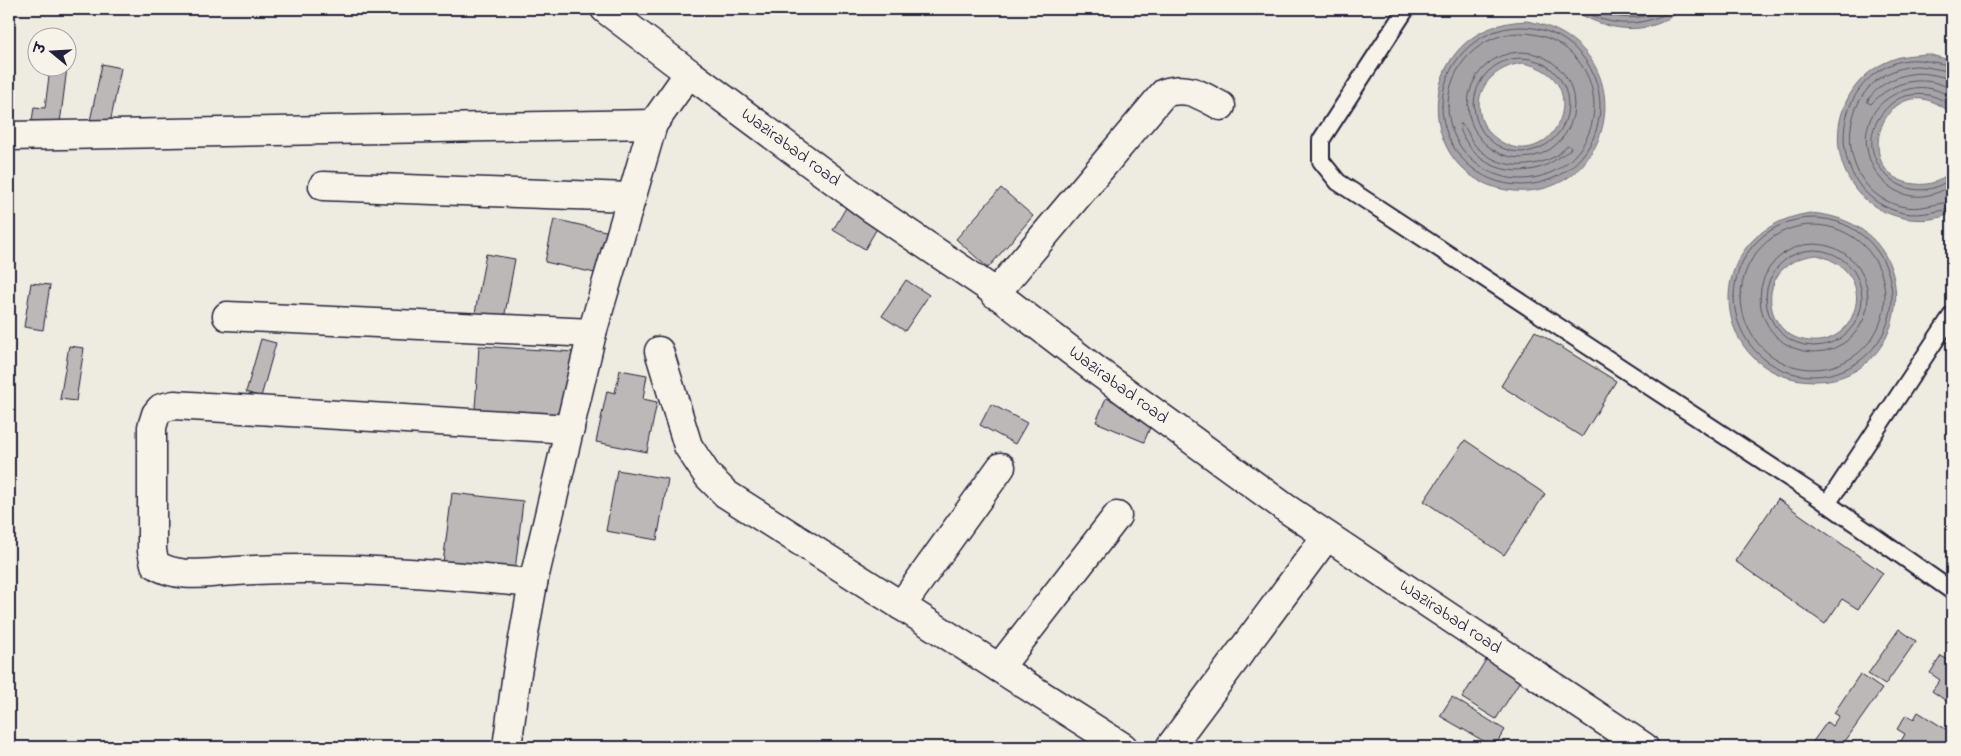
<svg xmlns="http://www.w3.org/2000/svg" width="1961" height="756" font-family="'Indie Flower','Playpen Sans Deva',sans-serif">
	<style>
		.water { fill: #a6a3a6; stroke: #716f7b; fill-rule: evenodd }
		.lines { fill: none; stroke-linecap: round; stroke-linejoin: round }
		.shore { stroke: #575666; stroke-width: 1 }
		.building { fill: #bbb8b7; stroke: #22223b }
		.lane-casing { stroke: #22223b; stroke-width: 20 }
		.street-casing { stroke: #22223b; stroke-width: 31 }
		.secondary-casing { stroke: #22223b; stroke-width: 31 }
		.lane { stroke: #f7f3e8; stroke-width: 16 }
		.street { stroke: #f7f3e8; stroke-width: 28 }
		.secondary { stroke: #f7f3e8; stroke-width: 28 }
		.labels { text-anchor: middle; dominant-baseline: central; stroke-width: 4; stroke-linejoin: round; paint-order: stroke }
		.street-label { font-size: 18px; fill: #22223b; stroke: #f7f3e8 }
	</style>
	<rect width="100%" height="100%" fill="#eeebe1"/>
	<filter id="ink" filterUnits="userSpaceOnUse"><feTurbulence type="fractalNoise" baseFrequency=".02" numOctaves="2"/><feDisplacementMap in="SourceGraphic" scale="10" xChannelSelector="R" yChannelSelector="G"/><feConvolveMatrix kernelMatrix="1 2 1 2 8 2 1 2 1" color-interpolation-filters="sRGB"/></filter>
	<g filter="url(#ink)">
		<!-- water -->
		<path class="water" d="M1572 9H1682C1649 38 1606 32 1572 9Z
			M1527 21C1646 43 1618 198 1515 191 1410 183 1409 24 1527 21ZM1523 63C1597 77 1555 171 1503 143 1493 137 1485 130 1481 118 1472 88 1496 66 1523 63Z
			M1928 54 1952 61V114C1886 57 1844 177 1915 184 1930 186 1942 181 1952 169V213C1938 220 1919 221 1904 218 1823 202 1815 90 1891 60 1903 55 1915 55 1928 54Z
			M1810 213C1932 221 1915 382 1814 381 1709 380 1694 231 1810 213ZM1817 255C1851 263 1868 293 1848 324 1842 333 1830 340 1819 341 1760 346 1750 260 1817 255Z"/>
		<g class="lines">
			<!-- shore -->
			<path class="shore" d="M1581 9C1611 29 1644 27 1675 9
				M1592 9C1615 19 1640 22 1662 9
				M1442 106a79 79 0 1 1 158 0a79 79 0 1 1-158 0Z
				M1448 106a73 73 0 1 1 146 0a73 73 0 1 1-146 0Z
				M1468 105a53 53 0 1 1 106 0a53 53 0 1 1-106 0Z
				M1474 105a47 47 0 1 1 94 0a47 47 0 1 1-94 0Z
				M1952 65C1930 63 1916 55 1892 64 1827 90 1828 189 1896 211 1916 218 1933 211 1952 209
				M1952 71C1930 70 1921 61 1896 70 1834 91 1835 189 1900 206 1921 211 1933 203 1952 202
				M1952 79C1944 78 1937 75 1929 74 1906 70 1878 82 1867 102L1871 104C1893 80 1923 74 1952 89
				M1952 99C1941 89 1924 85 1909 89 1826 110 1877 234 1952 185
				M1952 107C1938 95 1924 92 1906 96 1897 98 1890 104 1884 111 1845 156 1908 217 1952 177
				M1461 124C1467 127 1469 137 1473 143 1495 168 1525 171 1554 157 1559 155 1563 149 1568 145L1571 148C1568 153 1563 154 1559 157 1531 180 1483 175 1464 138 1462 133 1459 129 1461 124Z
				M1734 297a79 79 0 1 1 158 0a79 79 0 1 1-158 0Z
				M1741 297a72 72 0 1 1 144 0a72 72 0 1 1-144 0Z
				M1760 298a54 54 0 1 1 108 0a54 54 0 1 1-108 0Z
				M1766 298a48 48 0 1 1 96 0a48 48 0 1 1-96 0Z"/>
		</g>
		<!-- building -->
		<path class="building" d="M102 64 121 68 109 129 89 126Z
			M50 68H67L59 131 31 128 34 107 45 108Z
			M1001 188 1033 216 988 268 956 239Z
			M851 199 883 218 865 249 833 230Z
			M554 219 614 233 604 275 545 262Z
			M486 254 515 259 504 319 475 313Z
			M906 280 929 295 905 331 882 316Z
			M31 283 50 285 43 330 24 327Z
			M1535 331 1616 381 1582 437 1501 386Z
			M261 339 276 343 261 397 246 392Z
			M69 346 84 348 76 401 60 399Z
			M479 346 574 352 570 417 475 410Z
			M620 370 647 375 643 399 657 402 647 452 596 442 607 391 615 393Z
			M1106 398 1154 418 1144 442 1096 422Z
			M991 404 1027 423 1015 444 980 425Z
			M1465 440 1545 494 1504 555 1424 501Z
			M617 470 668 479 657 540 606 531Z
			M452 493 523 501 515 571 443 563Z
			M1778 499 1883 573 1858 609 1842 599 1825 624 1735 561Z
			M1899 629 1916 641 1885 685 1868 674Z
			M1489 655 1523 676 1496 719 1462 698Z
			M1941 656 1952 662V705L1932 691 1940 680 1930 673Z
			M1860 674 1882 689 1841 747H1809L1827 722 1832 726 1839 716 1834 713Z
			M1452 697 1505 730 1494 747 1440 716Z
			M1918 712 1952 733V747H1912L1901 741 1905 734 1897 729 1906 715 1914 719Z"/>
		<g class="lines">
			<!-- lane casing -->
			<g class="lane-casing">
				<path id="lane" d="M1406 9 1321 140V161L1338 182 1815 495 1952 591
					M1827 504 1952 315"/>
			</g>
			<!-- street casing -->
			<g class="street-casing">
				<g id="street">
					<path id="s1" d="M689 73 871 208 985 285 1100 373 1287 509 1644 747"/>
					<path d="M9 136 653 124"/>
					<path d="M323 186 630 197"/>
					<path d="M995 294 1164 93C1188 85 1200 95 1221 106"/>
					<path d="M227 316 592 333"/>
					<path d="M659 351 688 446 708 476 726 494 1123 747"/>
					<path d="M533 583C434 574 335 565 236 571 210 572 178 580 155 564L152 551V427L156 414 161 408 174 405 570 429"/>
					<path d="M901 606 1001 467"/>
					<path d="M999 668 1117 516"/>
					<path d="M1170 747 1327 536"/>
				</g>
			</g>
			<!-- secondary casing -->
			<g class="secondary-casing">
				<path id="secondary" d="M507 747 517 673 533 583 592 333 653 124 689 73 605 9"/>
			</g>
			<!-- lane -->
			<use href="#lane" class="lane"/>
			<!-- street -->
			<use href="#street" class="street"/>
			<!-- secondary -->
			<use href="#secondary" class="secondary"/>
		</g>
	</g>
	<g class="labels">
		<!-- street labels -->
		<g class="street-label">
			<text stroke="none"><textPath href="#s1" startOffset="126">Wazirabad road</textPath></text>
			<text stroke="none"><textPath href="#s1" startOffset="531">Wazirabad road</textPath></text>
			<text stroke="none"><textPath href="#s1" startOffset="936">Wazirabad road</textPath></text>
		</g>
	</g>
	<!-- margin -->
	<rect width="1961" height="756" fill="none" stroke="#f7f3e8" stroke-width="30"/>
	<rect x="15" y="15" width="1931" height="726" fill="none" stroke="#22223b" stroke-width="2" filter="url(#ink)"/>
	<!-- north arrow -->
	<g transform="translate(52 52) rotate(288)"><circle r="24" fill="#f7f3e8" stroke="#a29fa3"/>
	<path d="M0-4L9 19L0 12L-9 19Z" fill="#22223b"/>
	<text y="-8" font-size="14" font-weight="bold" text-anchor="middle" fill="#22223b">उ</text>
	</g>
</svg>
